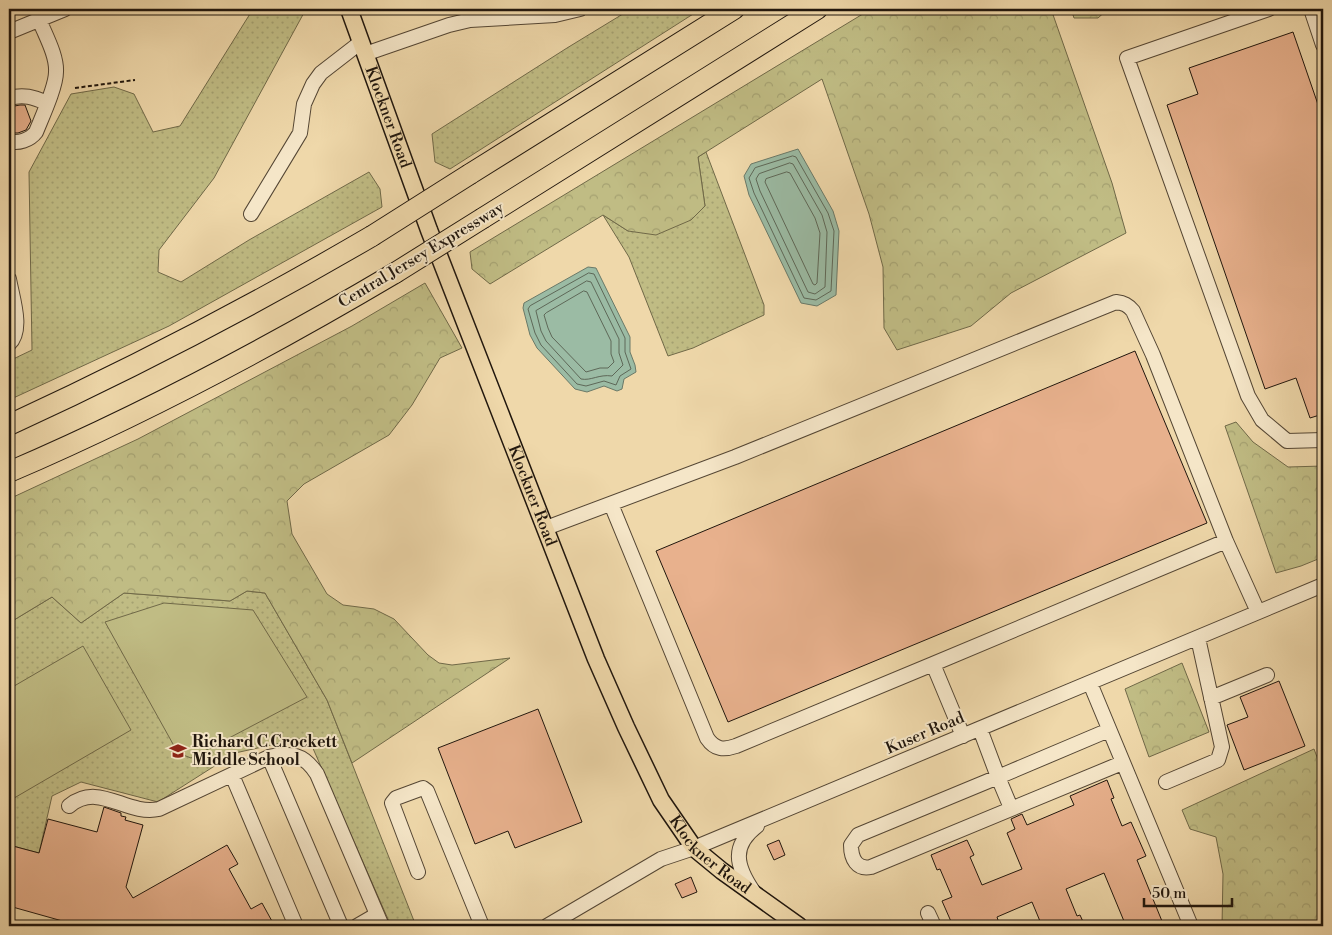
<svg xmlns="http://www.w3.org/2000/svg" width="1332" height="935" font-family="'Libre Bodoni',serif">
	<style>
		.grass { fill: url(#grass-dots); stroke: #706948 }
		.forest { fill: url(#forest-crowns); stroke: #706948 }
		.pitch { fill: #c0bc84; stroke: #706948 }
		.water { fill: #9bbba4; stroke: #6a7968 }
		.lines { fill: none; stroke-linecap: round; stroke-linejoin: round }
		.shore { stroke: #5e6858; stroke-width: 1 }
		.building { fill: #e8b18d; stroke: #20160d }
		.minor-casing { stroke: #544634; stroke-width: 16 }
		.major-casing { stroke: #20160d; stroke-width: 19 }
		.highway-casing { stroke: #20160d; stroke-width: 22 }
		.path { stroke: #20160d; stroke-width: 2; stroke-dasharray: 4 2.5; stroke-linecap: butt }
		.minor { stroke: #f5e6c8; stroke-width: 14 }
		.major { stroke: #efd8aa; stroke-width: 16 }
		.highway { stroke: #efd8aa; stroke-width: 20 }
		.highway-bridge-casing { stroke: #20160d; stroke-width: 22; stroke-linecap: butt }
		.highway-bridge { stroke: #efd8aa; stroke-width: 20 }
		.labels { text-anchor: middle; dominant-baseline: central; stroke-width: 4; stroke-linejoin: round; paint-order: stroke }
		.street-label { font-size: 16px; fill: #20160d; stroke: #f5e6c8 }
		.poi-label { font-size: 16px; font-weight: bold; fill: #20160d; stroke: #f5e6c8; text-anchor: start }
	</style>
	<defs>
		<pattern id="grass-dots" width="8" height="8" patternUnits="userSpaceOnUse" patternTransform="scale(1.25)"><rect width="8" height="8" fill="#c0bc84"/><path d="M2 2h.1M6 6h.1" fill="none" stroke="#a5a171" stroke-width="1.8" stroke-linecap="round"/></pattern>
		<pattern id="forest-crowns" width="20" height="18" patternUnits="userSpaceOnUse" patternTransform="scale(1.25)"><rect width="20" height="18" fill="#c0bc84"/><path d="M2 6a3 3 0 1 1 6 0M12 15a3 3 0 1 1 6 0" fill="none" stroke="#a5a171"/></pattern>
	</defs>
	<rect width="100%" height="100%" fill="#efd8aa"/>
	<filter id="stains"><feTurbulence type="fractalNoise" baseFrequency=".004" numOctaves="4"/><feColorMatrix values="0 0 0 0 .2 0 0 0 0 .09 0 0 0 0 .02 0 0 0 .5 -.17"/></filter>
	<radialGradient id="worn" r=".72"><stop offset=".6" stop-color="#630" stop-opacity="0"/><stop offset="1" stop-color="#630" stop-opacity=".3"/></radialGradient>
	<!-- grass -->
	<path class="grass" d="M253 9H306L214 178 159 250 158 272 181 282 249 240 369 172 380 189 382 207 169 326 9 400V361L32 350 29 172 71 94 114 87 134 94 153 132 180 126Z
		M631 9H701L450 169 435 162 432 134 567 48Z
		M706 152 764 305V315L693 348 668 356 629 257 603 215 628 231 705 206 698 157Z
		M247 591 265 593 327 700 416 926H391L308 737 235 753 158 802 81 782 52 796 39 853 9 845V623L52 597 81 623 124 593 230 601Z"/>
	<!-- forest -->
	<path class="forest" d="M871 9H1051L1112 183 1126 233 1011 293 971 326 897 350 884 328 883 267 869 214 822 79 698 157 705 206 691 220 656 235 628 231 603 215 490 284 472 269 470 252Z
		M1071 9H1108L1098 18H1074Z
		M425 283 462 348 440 358 412 405 389 435 304 484 287 501 292 534 327 594 343 605 374 609 394 619 428 655 439 663 452 665 510 658 352 763 327 700 265 593 247 591 230 601 124 593 81 623 52 597 9 623V499L138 439 352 326Z
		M1236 422 1253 442 1288 467 1323 466V557L1301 566 1276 573 1225 426Z
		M1182 663 1209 732 1149 757 1125 689Z
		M1314 749 1323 773V926H1222L1223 874 1216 837 1190 829 1182 810Z"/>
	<!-- pitch -->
	<path class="pitch" d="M164 603 253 610 307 697 191 758 178 753 105 622Z
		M83 646 131 730 9 801V689Z"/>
	<!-- water -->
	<path class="water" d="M798 149 833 211 839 231 836 295 817 306 801 303 749 195 744 176 751 164Z
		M588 267 596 268 630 337V352L635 365 636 372 624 379 622 389 617 391 604 386 587 392 575 389 537 348 530 335 523 308 524 303Z"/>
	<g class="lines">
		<!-- shore -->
		<path class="shore" d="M793 156 796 157 828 213 834 231 831 291 816 300 804 298 754 193 749 178 755 168Z
			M790 163 793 164 822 215 827 232 825 287 815 294 808 292 760 191 756 179 759 174Z
			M787 172 790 173 815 218 820 233 817 283 815 285 813 284 765 182 766 179Z
			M589 273 594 274 625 338V352L631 369 620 376 616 385 604 381 586 386 577 384 541 345 535 333 528 309 530 306Z
			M587 281 591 282 619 339V353L623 365 612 376C599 374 591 381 581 379L546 341 541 331 536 311Z
			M584 291 587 292 611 341V354L614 362 608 368H600L586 372 552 337 548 328 544 315 546 313Z"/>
	</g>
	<!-- building -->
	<path class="building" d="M1293 32 1323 119V414L1310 418 1296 378 1265 389 1167 105 1198 94 1189 68Z
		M20 105H25L31 121 26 130 18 133H12L9 123V107Z
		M1135 351 1207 523 728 722 656 551Z
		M1279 681 1305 746 1244 770 1227 725 1248 717 1240 697Z
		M538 709 582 822 515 848 508 831 475 844 438 748Z
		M1107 780 1114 798 1111 799 1122 826 1131 822 1146 856 1137 860 1164 926H1126L1104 873 1066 889 1077 916 1080 915 1085 926H1042L1032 902 997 917 1000 926H953L942 901 952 897 940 869 937 870 931 855 967 840 974 855 970 857 982 885 1022 869 1007 833 1015 829 1011 819 1022 814 1027 825 1074 805 1070 796Z
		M104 807 121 813V816L126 817 125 820 143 825 126 887 133 898 227 845 238 864 229 869 251 909 262 903 273 923 267 926H68L66 922 9 906V845L39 853 48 819 97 832Z
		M779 840 785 855 774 860 767 845Z
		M691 877 697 892 682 898 675 884Z"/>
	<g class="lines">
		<!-- minor casing -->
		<g class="minor-casing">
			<path id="minor" d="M1269 9 1127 58 1248 396 1262 420 1287 441 1323 440
				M1311 9 1323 45
				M9 32 65 9
				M365 54 449 25 470 20 555 15 580 9
				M9 98C24 94 33 97 47 103
				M9 141C18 144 30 140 36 132 42 117 56 87 56 72 57 55 45 35 39 19
				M251 214 300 133 304 104 313 84 321 73 361 42
				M9 279C12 297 24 330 9 344
				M611 504 707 738C715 750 724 750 736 746L933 664
				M546 528 735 457 1116 302C1124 303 1128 305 1133 311L1153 355 1226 541
				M1090 683 1191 926
				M1211 698 1267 675
				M980 729 998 777 858 835 851 845C851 859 857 870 871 867L1122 763
				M963 736 933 664 1226 541 1258 612
				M269 757 341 926
				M232 775 296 926
				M1166 782 1218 760 1222 747 1198 638
				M69 806C99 781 126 816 159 809L269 757C292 753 303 753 317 774L382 926
				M1011 808 998 777 1109 730
				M418 872 392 803 396 798 423 788 427 791 482 926
				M753 891C736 866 731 846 757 826
				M928 913 934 926
				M357 926 376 915
				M547 926 661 859 694 848 1323 585"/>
		</g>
		<!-- major casing -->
		<g class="major-casing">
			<g id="major">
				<path id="s1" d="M349 9 429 230 596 659 626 727 661 800 694 848 722 871 799 926"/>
			</g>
		</g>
		<!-- highway casing -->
		<g class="highway-casing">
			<path id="highway" d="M470 174 734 9
				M483 218 817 9
				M9 425C133 368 254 305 372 236
				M9 472C142 415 270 347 395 273"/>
		</g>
		<!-- path -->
		<path class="path" d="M75 88 135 80"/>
		<!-- minor -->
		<use href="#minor" class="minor"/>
		<!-- major -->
		<use href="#major" class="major"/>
		<!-- highway -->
		<use href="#highway" class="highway"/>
		<!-- highway-bridge casing -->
		<g class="highway-bridge-casing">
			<path id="highway-bridge" d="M372 236 470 174
				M395 273 483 218"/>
		</g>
		<!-- highway-bridge -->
		<use href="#highway-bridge" class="highway-bridge"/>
	</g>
	<!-- icons -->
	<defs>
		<g id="school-bare" transform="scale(1.35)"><path d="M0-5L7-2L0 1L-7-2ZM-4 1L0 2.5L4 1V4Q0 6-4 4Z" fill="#8f2418" stroke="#f5e6c8" stroke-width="2.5" paint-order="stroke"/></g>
	</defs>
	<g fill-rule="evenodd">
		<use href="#school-bare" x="178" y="751"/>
	</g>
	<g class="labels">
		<!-- street labels -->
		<g class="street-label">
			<text stroke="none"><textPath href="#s1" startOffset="115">Klockner Road</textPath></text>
			<text transform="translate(421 255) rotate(-31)">Central Jersey Expressway</text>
			<text stroke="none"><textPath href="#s1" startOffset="520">Klockner Road</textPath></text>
			<text transform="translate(925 733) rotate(-23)">Kuser Road</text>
			<text stroke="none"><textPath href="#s1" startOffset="925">Klockner Road</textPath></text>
		</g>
		<!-- poi labels -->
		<g class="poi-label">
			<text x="192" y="742">Richard C Crockett<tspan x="192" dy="18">Middle School</tspan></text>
		</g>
	</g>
	<!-- margin -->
	<rect width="1332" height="935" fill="none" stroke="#efd8aa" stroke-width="30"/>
	<rect x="10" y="10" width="1312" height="915" fill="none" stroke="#20160d" stroke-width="2.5"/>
	<rect x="15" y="15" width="1302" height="905" fill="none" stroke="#20160d"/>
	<!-- scale -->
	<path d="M1144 898v8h88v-8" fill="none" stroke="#20160d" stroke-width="2.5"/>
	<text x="1152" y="898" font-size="15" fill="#20160d" stroke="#f5e6c8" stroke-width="4" paint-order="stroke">50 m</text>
	<rect width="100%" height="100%" filter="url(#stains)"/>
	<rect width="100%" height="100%" fill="url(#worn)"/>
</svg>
